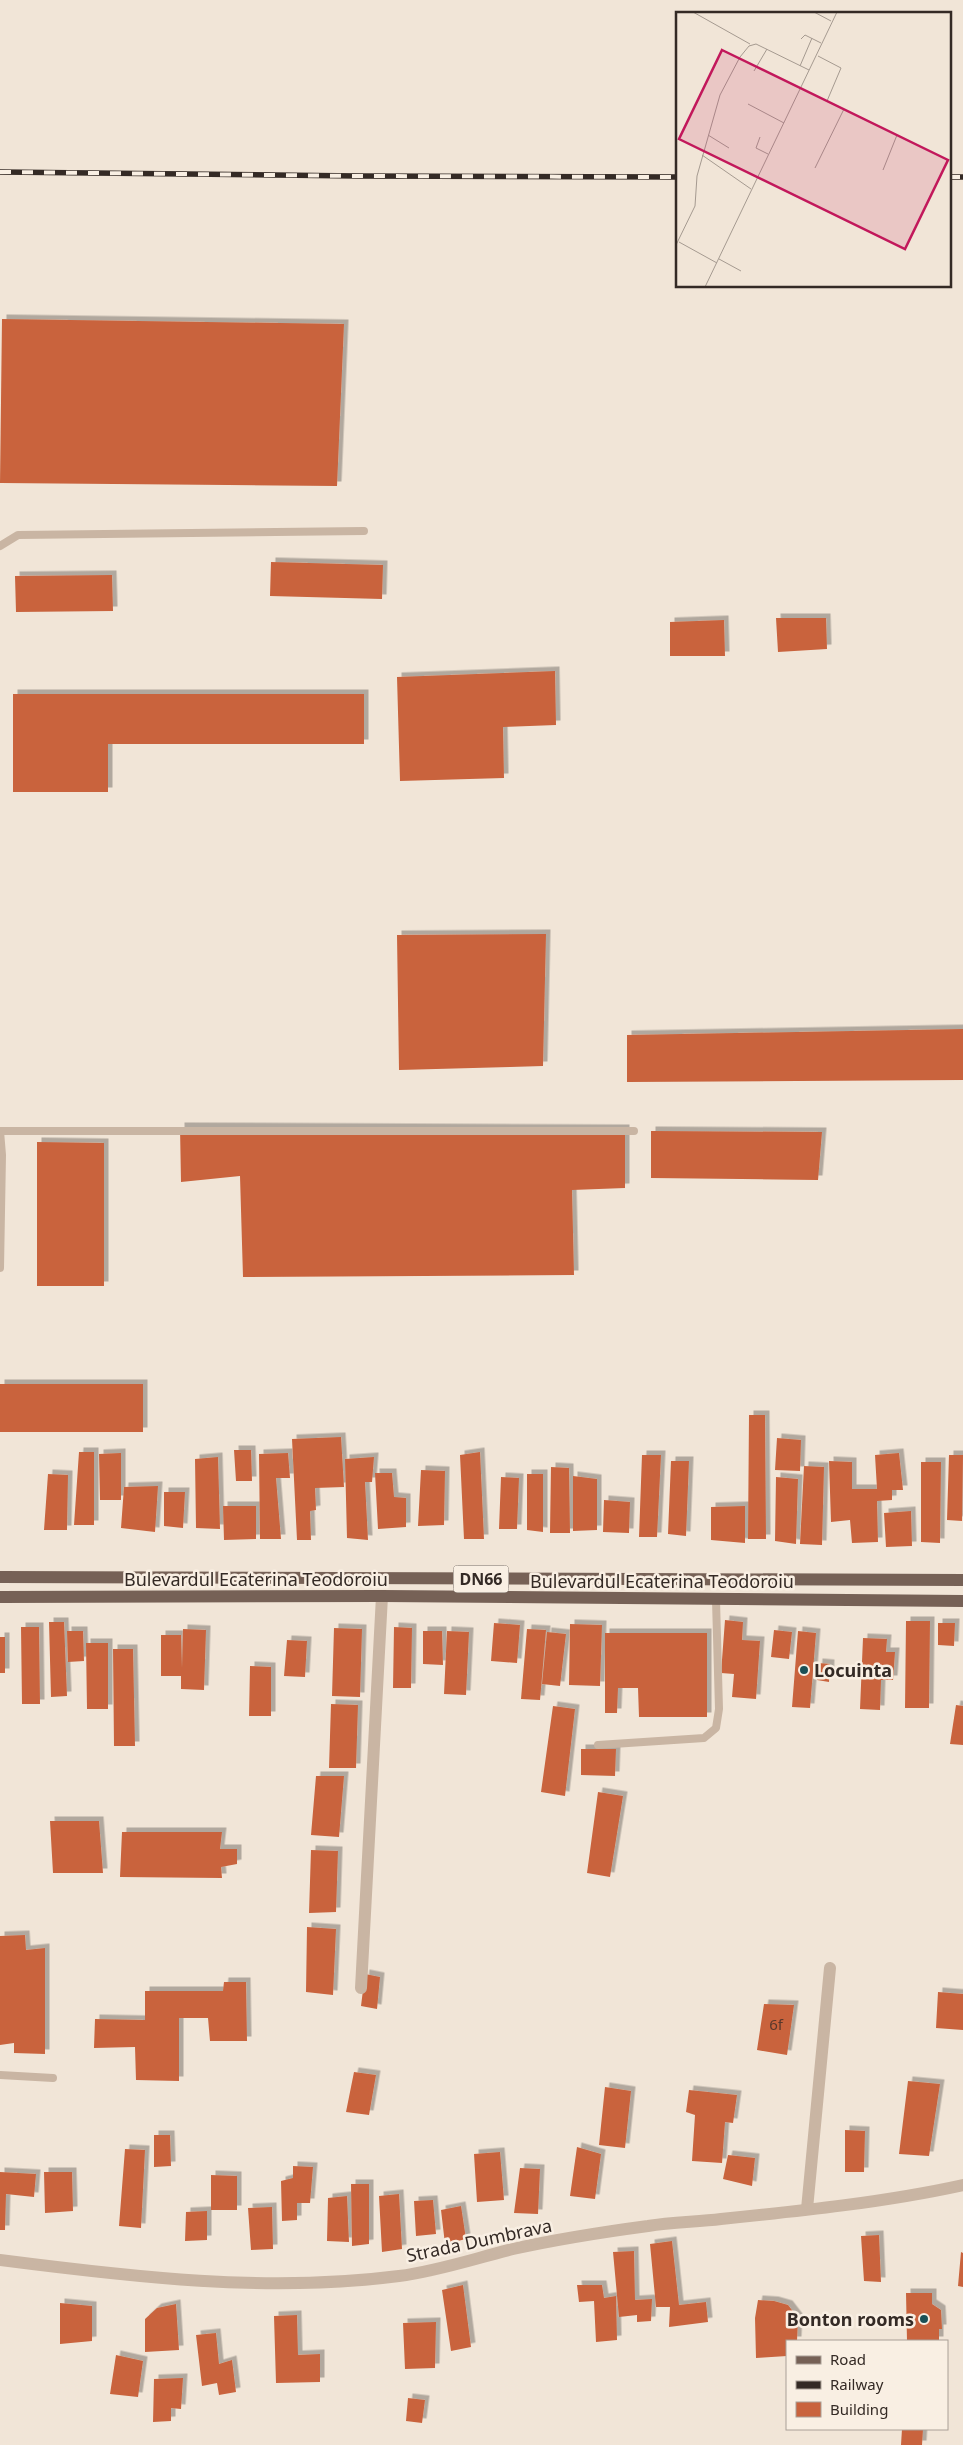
<svg xmlns="http://www.w3.org/2000/svg" width="963" height="2445" font-family="'Noto Sans',sans-serif">
	<style>
		.building { fill: #c9633d; filter: url(#shadow) }
		.lines { fill: none; stroke-linecap: round; stroke-linejoin: round }
		.service { stroke: #c9b5a3; stroke-width: 8 }
		.minor { stroke: #c9b5a3; stroke-width: 12 }
		.tertiary { stroke: #c9b5a3; stroke-width: 12 }
		.primary { stroke: #766156; stroke-width: 12 }
		.rail-casing { stroke: #342a25; stroke-width: 5.5 }
		.rail { stroke: #f9efe3; stroke-width: 4; stroke-dasharray: 11; stroke-linecap: butt }
		.poi-dot { fill: #1a5056; stroke: #f9efe3; stroke-width: 2 }
		.labels { text-anchor: middle; dominant-baseline: central; stroke-width: 5; stroke-linejoin: round; paint-order: stroke }
		.number-label { font-size: 15px; fill: #59382b }
		.shield { fill: #f9efe3; stroke: #6f655e; stroke-width: 1 }
		.shield-label { font-size: 16px; font-weight: bold; fill: #342a25 }
		.street-label { font-size: 18px; fill: #342a25; stroke: #f9efe3 }
		.poi-label { font-size: 18px; font-weight: bold; fill: #342a25; stroke: #f9efe3; text-anchor: start }
		.inset-road { fill: none; stroke: #a59a90; stroke-width: 1 }
		.view { fill: #c2185b; fill-opacity: 0.15; stroke: #c2185b; stroke-width: 2.5 }
		.inset-edge { fill: none; stroke: #342a25; stroke-width: 2.5 }
	</style>
	<defs>
		<filter id="shadow"><feDropShadow dx="4.5" dy="-4.5" stdDeviation="0" flood-color="#0004"/></filter>
	</defs>
	<rect width="100%" height="100%" fill="#f1e5d7"/>
	<!-- building -->
	<path class="building" d="M2 319 344 324 337 486 0 483Z
		M271 562 383 565 382 599 270 596Z
		M112 575 113 611 16 612 15 576Z
		M776 618H826L827 649 778 652Z
		M724 620 725 656H670V622Z
		M555 671 556 725 503 727 504 778 400 781 397 677Z
		M13 694H364V744H108V792H13Z
		M546 934 543 1066 399 1070 397 935Z
		M963 1029V1080L627 1082V1035Z
		M180 1127 625 1129V1188L572 1190 574 1275 243 1277 240 1176 181 1182Z
		M651 1131 822 1132 818 1180 651 1178Z
		M37 1142 104 1143V1286H37Z
		M0 1384H143V1432H0Z
		M749 1415H765L766 1539H748Z
		M341 1437 344 1487 315 1488 316 1510 310 1511 311 1540H297L292 1439Z
		M777 1438 801 1440 800 1471 775 1470Z
		M234 1450H251L252 1481H236Z
		M79 1452H94V1525H74Z
		M480 1452 484 1539H464L460 1455Z
		M121 1453V1500H100L99 1454Z
		M288 1453 290 1478H276L281 1539H260L259 1454Z
		M899 1453 903 1490H892V1500L877 1501 878 1542 852 1543 850 1520 831 1522 829 1461 852 1462V1489H877L875 1455Z
		M642 1455H661L657 1537H639Z
		M949 1455H963L962 1521 947 1520Z
		M218 1457 220 1529 196 1528 195 1459Z
		M374 1457 372 1482H365L368 1540 347 1538 345 1459Z
		M671 1461H689L686 1536 668 1534Z
		M921 1462H941L940 1543 921 1542Z
		M804 1466 824 1467 822 1545 800 1544Z
		M551 1467 569 1468 570 1533H550Z
		M421 1470 445 1471 444 1525 418 1526Z
		M375 1473H392L394 1497 406 1498V1527L378 1529Z
		M48 1474 68 1475 67 1530H44Z
		M527 1474H543V1532L527 1530Z
		M573 1476 597 1479V1530L573 1531Z
		M501 1477 519 1478 517 1529H499Z
		M776 1477 798 1479 796 1544 775 1541Z
		M158 1486 155 1532 121 1528 124 1487Z
		M164 1492H185L183 1528 164 1526Z
		M604 1500 630 1502 629 1533 603 1532Z
		M223 1506H256V1539L224 1540Z
		M745 1506V1543L711 1540V1507Z
		M911 1511 912 1546 886 1547 884 1513Z
		M725 1620 743 1622 742 1640 760 1641 756 1699 732 1697 734 1674 721 1673Z
		M906 1621H930L929 1708H905Z
		M49 1622H64L67 1696 51 1697Z
		M494 1623 520 1625 517 1663 491 1661Z
		M938 1623H955L954 1646 938 1645Z
		M570 1624 602 1625 600 1686 569 1685Z
		M21 1627H39L40 1704H22Z
		M394 1627 412 1628 411 1688H393Z
		M334 1628 362 1629 360 1697 332 1696Z
		M183 1629 206 1630 204 1690 181 1689V1676H161V1635H181L182 1668Z
		M527 1629 546 1630 540 1700 521 1699Z
		M774 1630 792 1632 789 1659 771 1657Z
		M67 1631H83L84 1661 68 1662Z
		M423 1631H442L443 1665 423 1664Z
		M447 1631 469 1632 466 1695 444 1694Z
		M798 1631 816 1633 810 1708 792 1707Z
		M547 1632 566 1634 560 1686 542 1684Z
		M605 1633H707V1717H639L638 1688H618L617 1713H605Z
		M0 1637H5V1673H0Z
		M863 1638 887 1639 886 1652H895L893 1680H881L880 1710 860 1709Z
		M287 1640 307 1641 305 1677 284 1676Z
		M86 1643H108V1709H87Z
		M113 1649H133L135 1746H114Z
		M818 1663 830 1664 829 1682 817 1680Z
		M250 1666 271 1667V1716H249Z
		M331 1704 358 1705 356 1768H329Z
		M956 1705 963 1706V1745L950 1744Z
		M553 1706 575 1709 565 1796 541 1792Z
		M581 1749H616L615 1776 581 1775Z
		M316 1776H344L339 1837 311 1835Z
		M598 1792 623 1796 610 1877 587 1873Z
		M50 1821H99L103 1873H53Z
		M122 1832H222L220 1849H237V1864L221 1867 222 1878 120 1877Z
		M311 1850 338 1851 336 1912 309 1913Z
		M307 1927 336 1929 333 1995 306 1992Z
		M25 1935 26 1950 45 1948V2054L14 2053V2043L0 2045V1936Z
		M365 1974 380 1977 377 2009 361 2006Z
		M224 1982H246L247 2041H210L208 2018H179V2081L136 2080 135 2047 94 2048 95 2019 145 2020V1991H223Z
		M938 1992 963 1994V2030L936 2028Z
		M764 2004 794 2005 787 2055 757 2050Z
		M354 2072 376 2075 369 2115 346 2112Z
		M908 2081 940 2084 929 2156 899 2154Z
		M605 2087 631 2091 625 2148 599 2145Z
		M689 2090 737 2095 733 2123 725 2122 722 2163 692 2161 695 2115 686 2112Z
		M845 2130 865 2131 864 2172H845Z
		M154 2135H170L171 2166 154 2167Z
		M577 2147 601 2154 595 2199 570 2196Z
		M125 2149 145 2150 141 2228 119 2226Z
		M500 2152 504 2200 477 2202 474 2154Z
		M728 2155 755 2158 752 2186 723 2179Z
		M293 2166 313 2167 310 2203H297V2220L282 2221 281 2181 293 2178Z
		M520 2168 540 2169 538 2214 514 2213Z
		M0 2172 36 2174 34 2197 6 2194 5 2230H0Z
		M44 2172H72L73 2211 45 2213Z
		M211 2175 237 2176V2210H211Z
		M351 2184H369V2244L352 2246Z
		M399 2194 402 2249 382 2252 379 2196Z
		M347 2196 349 2242 327 2241 328 2198Z
		M433 2200 436 2234 416 2236 414 2201Z
		M461 2206 466 2239 445 2244 441 2210Z
		M272 2207 273 2249 251 2250 248 2208Z
		M207 2211V2240L185 2241 186 2212Z
		M879 2235 881 2282 864 2281 861 2236Z
		M672 2241 679 2305 706 2302 708 2322 669 2327 670 2307H656L650 2244Z
		M634 2251 635 2300 652 2299 651 2321 637 2322V2315L619 2317 613 2252Z
		M961 2252 963 2253V2287L958 2286Z
		M463 2285 471 2347 451 2351 442 2290Z
		M577 2285H602L604 2298 616 2296 617 2340 596 2342 594 2301 579 2302Z
		M906 2293H932V2304L941 2310 942 2329H939V2341H907Z
		M758 2300 774 2301 788 2305 798 2318 797 2341H787V2356L756 2358 755 2318Z
		M60 2303 92 2306V2341L60 2344Z
		M176 2304 179 2350 145 2352V2319L157 2308Z
		M297 2315 298 2355 320 2354V2382L276 2383 274 2316Z
		M436 2322 435 2368 405 2369 403 2323Z
		M216 2333 219 2364 232 2360 236 2392 219 2395 217 2383 202 2386 196 2335Z
		M116 2355 143 2361 138 2397 110 2394Z
		M183 2378 181 2409 171 2408V2421L153 2422 154 2379Z
		M408 2398 425 2400 422 2423 406 2421Z
		M902 2429H923L922 2445H901Z"/>
	<g class="lines">
		<!-- service -->
		<path class="service" d="M0 546 18 535 364 531
			M0 1131H634
			M0 1131 2 1155 0 1268
			M598 1745 704 1738 716 1728 719 1709 716 1600
			M0 2075 53 2078"/>
		<!-- minor -->
		<path class="minor" d="M361 1988 382 1596
			M807 2209 830 1968"/>
		<!-- tertiary -->
		<path class="tertiary" d="M0 2260C132 2277 267 2293 399 2276 438 2271 476 2258 513 2249 558 2239 603 2232 648 2226 672 2222 697 2222 721 2219 800 2211 886 2202 963 2185"/>
		<!-- primary -->
		<path class="primary" d="M0 1577 963 1580
			M0 1597 382 1596 963 1601"/>
		<!-- rail casing -->
		<g class="rail-casing">
			<path id="rail" d="M0 172 358 176 677 177
				M949 177H963"/>
		</g>
		<!-- rail -->
		<use href="#rail" class="rail"/>
	</g>
	<!-- markers -->
	<g class="poi-dot">
		<circle cx="804" cy="1670" r="5"/>
		<circle cx="924" cy="2319" r="5"/>
	</g>
	<g class="labels">
		<!-- number labels -->
		<g class="number-label">
			<text x="776" y="2024">6f</text>
		</g>
		<!-- shield labels -->
		<rect class="shield" x="453.5" y="1565.5" width="55" height="27" rx="4"/>
		<g class="shield-label">
			<text x="481" y="1579">DN66</text>
		</g>
		<!-- street labels -->
		<g class="street-label">
			<text x="256" y="1579">Bulevardul Ecaterina Teodoroiu</text>
			<text x="662" y="1581">Bulevardul Ecaterina Teodoroiu</text>
			<text transform="translate(479 2240) rotate(-12)">Strada Dumbrava</text>
		</g>
		<!-- poi labels -->
		<g class="poi-label">
			<text x="814" y="1670">Locuinta</text>
			<text x="914" y="2319" text-anchor="end">Bonton rooms</text>
		</g>
	</g>
	<!-- overview -->
	<g transform="translate(676 12)">
		<rect width="275" height="275" fill="#f1e5d7"/>
		<path class="inset-road" d="M17 0 74 32M138 0 155 9M125 27 129 23 145 31M142 44 165 56 151 89 221 123 207 158M124 54 136 26M78 59 91 37M72 92 108 111M32 123 53 136M84 125 80 136 92 142M26 143 75 177M139 156 168 97M3 230 41 251M0 233 19 194 21 164 44 83 64 45 73 34 80 32 133 58M43 247 65 259M29 275 161 0"/>
		<path class="view" d="M46 38 272 148 229 237 3 127Z"/>
		<rect width="275" height="275" class="inset-edge"/>
	</g>
	<!-- legend -->
	<rect x="786" y="2340" width="162" height="90" fill="#f9efe3" stroke="#aaa097"/>
	<rect x="796" y="2356" width="25" height="8" fill="#766156" stroke="#aaa097"/>
	<text x="830" y="2365" font-size="15" fill="#342a25">Road</text>
	<rect x="796" y="2381" width="25" height="8" fill="#342a25" stroke="#aaa097"/>
	<text x="830" y="2390" font-size="15" fill="#342a25">Railway</text>
	<rect x="796" y="2402" width="25" height="15" fill="#c9633d" stroke="#aaa097"/>
	<text x="830" y="2415" font-size="15" fill="#342a25">Building</text>
</svg>
